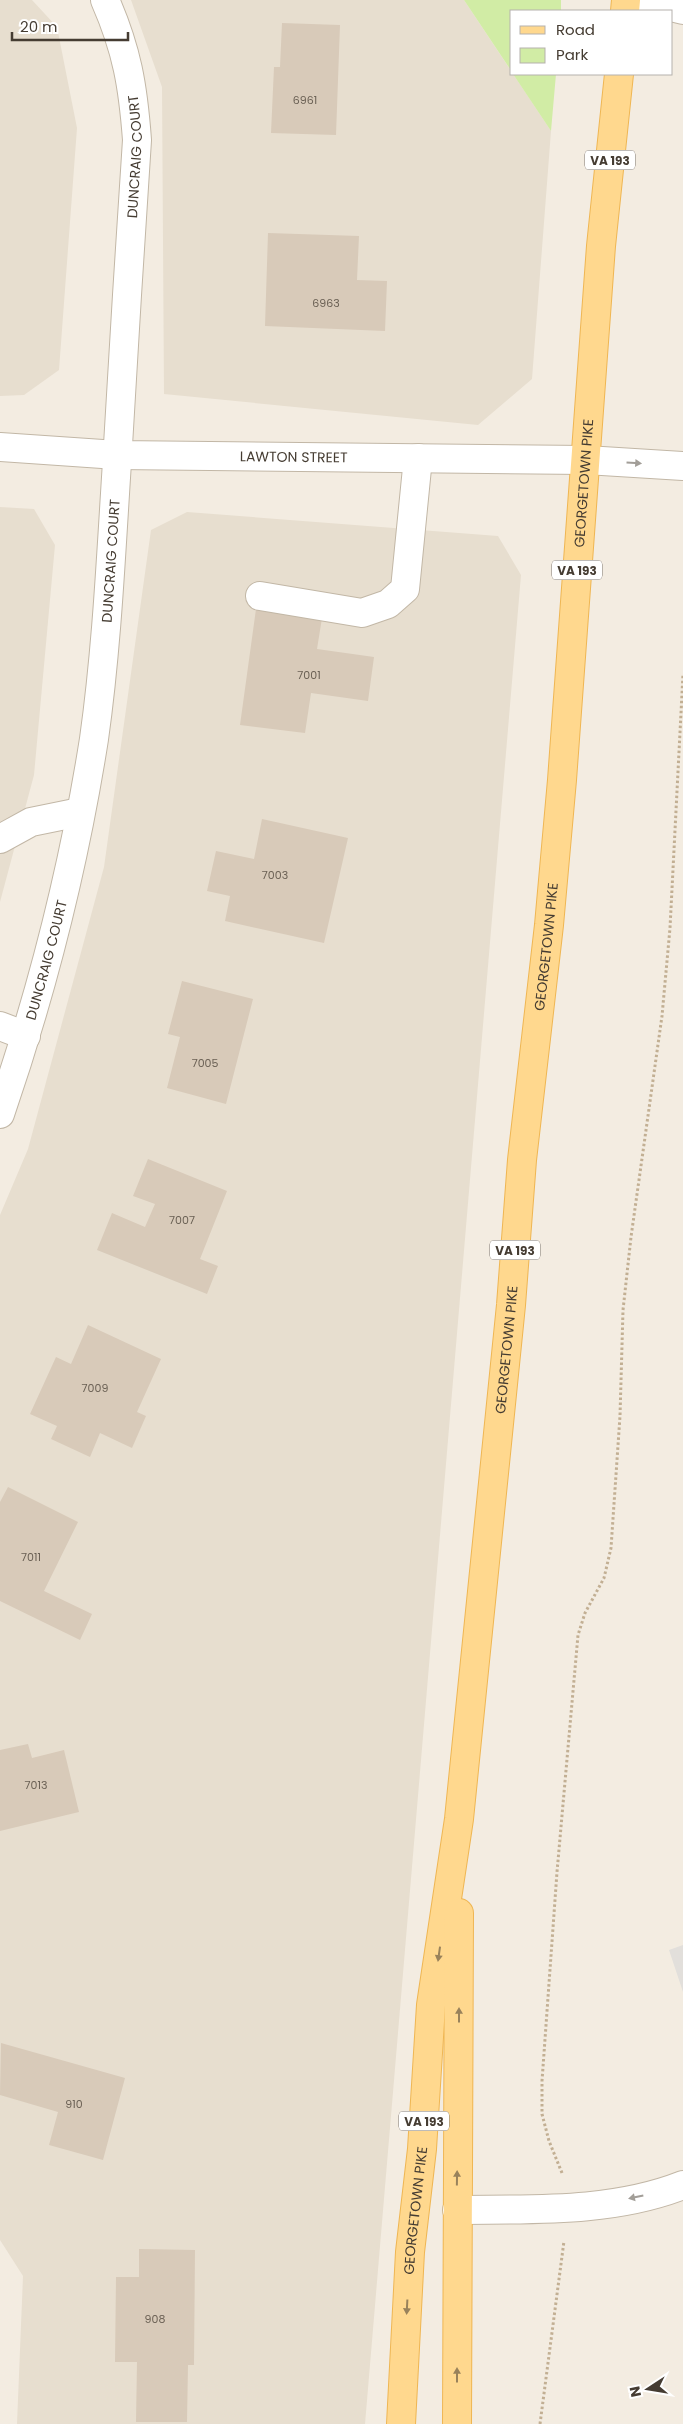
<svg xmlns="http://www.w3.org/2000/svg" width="683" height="2424" font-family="Poppins,sans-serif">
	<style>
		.residential { fill: #e7decf }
		.green { fill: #d1eca5 }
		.parking { fill: #e2dfdb }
		.building { fill: #d8cab9 }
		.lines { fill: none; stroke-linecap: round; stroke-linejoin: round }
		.minor-casing { stroke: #c2b7a6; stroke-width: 30 }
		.major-casing { stroke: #efb653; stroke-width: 30 }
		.path { stroke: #c2af93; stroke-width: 3; stroke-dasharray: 2.5 2.5; stroke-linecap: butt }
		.minor { stroke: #fff; stroke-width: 28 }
		.major { stroke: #ffd88e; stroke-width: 28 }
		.oneway { fill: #a29e98 }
		.oneway2 { fill: #99825b }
		.labels { text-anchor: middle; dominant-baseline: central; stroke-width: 4; stroke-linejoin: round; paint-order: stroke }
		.number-label { font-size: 11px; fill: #6a6054 }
		.shield { fill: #fff; stroke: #7d7670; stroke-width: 1 }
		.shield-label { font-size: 12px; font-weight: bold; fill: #453c32 }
		.street-label { font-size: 14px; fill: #453c32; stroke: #fff }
	</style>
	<rect width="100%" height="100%" fill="#f3ece1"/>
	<!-- residential -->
	<path class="residential" d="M0 0H32L57 27 77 128 59 370 24 395 0 396Z
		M131 0H464L551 131 532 379 478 425 164 394 162 87Z
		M0 507 34 509 55 545 34 775 0 902Z
		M187 512 498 536 521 575 365 2424H17L23 2276 0 2240V1215L28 1149 104 867 151 530Z"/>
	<!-- green -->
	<path class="green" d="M464 0H561V11H512V72Z
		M513 74H556L551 131Z"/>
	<!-- parking -->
	<path class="parking" d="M683 1945V1992L669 1950Z"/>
	<!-- building -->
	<path class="building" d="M282 23 340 25 336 135 271 133 274 67H280Z
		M268 233 359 236 357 280 387 281 385 331 265 326Z
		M256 609 322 618 317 649 374 657 368 701 311 693 305 733 240 725Z
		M262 819 348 838 324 943 225 921 230 896 207 891 216 851 254 859Z
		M182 981 253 999 226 1104 167 1088 180 1037 168 1034Z
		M148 1159 227 1191 200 1259 218 1266 207 1294 97 1250 112 1213 145 1227 155 1204 133 1196Z
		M88 1325 161 1359 137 1412 146 1416 132 1448 100 1433 90 1457 51 1439 57 1426 30 1414 56 1357 71 1364Z
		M8 1487 78 1522 44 1591 92 1614 80 1640 0 1601V1502Z
		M28 1744 32 1758 64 1750 79 1812 0 1831V1750Z
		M1 2043 125 2078 103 2160 49 2145 58 2112 0 2095Z
		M139 2249 195 2250 194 2365H188L187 2422H136L137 2362H115L116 2277H139Z"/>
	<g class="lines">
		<!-- minor casing -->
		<g class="minor-casing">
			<g id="minor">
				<path d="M642 0 683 10"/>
				<path id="s1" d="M0 447 117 455 586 460 683 466"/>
				<path d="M260 596 362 613 388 604 405 589 418 458"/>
				<path d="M0 839 31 822 80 812"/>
				<path d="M0 1026 26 1036"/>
				<path id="s2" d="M0 1114C42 992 74 866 94 739 107 647 111 554 117 462 123 355 130 247 137 140 133 86 127 50 105 0"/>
				<path d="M457 2210C532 2209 612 2213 683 2185"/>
			</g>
		</g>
		<!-- major casing -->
		<g class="major-casing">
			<g id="major">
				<path d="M625 11 626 0"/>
				<path id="s3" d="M401 2424 410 2252 422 2149 431 2005 459 1819 511 1305 522 1160 549 925 562 780 601 246 619 74"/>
				<path d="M457 2424 459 1913"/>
			</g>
		</g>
		<!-- path -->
		<path class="path" d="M562 2173 549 2141 542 2114V2081L557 1872 578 1635 585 1613 604 1578 611 1548 620 1416 623 1310 631 1237 662 1016 670 928 683 674
			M540 2424 564 2241"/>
		<!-- minor -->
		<use href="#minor" class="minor"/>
		<!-- major -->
		<use href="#major" class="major"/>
	</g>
	<!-- one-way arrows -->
	<defs><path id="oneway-solid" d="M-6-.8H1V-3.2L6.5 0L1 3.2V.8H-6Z" transform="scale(1.25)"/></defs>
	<g class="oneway">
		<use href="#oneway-solid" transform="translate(634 463) rotate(4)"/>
		<use href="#oneway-solid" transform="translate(636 2197) rotate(168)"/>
	</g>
	<g class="oneway2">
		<use href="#oneway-solid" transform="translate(439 1954) rotate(98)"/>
		<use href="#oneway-solid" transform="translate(459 2015) rotate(-90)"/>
		<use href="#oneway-solid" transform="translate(457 2178) rotate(-89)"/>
		<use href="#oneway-solid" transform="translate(407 2307) rotate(93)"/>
		<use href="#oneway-solid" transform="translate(457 2375) rotate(-90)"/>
	</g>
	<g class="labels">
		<!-- number labels -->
		<g class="number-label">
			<text x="305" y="100">6961</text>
			<text x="326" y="303">6963</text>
			<text x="309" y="675">7001</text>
			<text x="275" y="875">7003</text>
			<text x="205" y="1063">7005</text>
			<text x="182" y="1220">7007</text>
			<text x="95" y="1388">7009</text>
			<text x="31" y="1557">7011</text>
			<text x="36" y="1785">7013</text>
			<text x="74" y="2104">910</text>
			<text x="155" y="2319">908</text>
		</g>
		<!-- shield labels -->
		<g class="shield">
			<rect x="585" y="150.5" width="50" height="19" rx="4"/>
			<rect x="552" y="560.5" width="50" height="19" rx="4"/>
			<rect x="490" y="1240.5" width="50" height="19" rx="4"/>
			<rect x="399" y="2111.5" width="50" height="19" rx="4"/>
		</g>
		<g class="shield-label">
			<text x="610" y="160">VA 193</text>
			<text x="577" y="570">VA 193</text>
			<text x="515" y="1250">VA 193</text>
			<text x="424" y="2121">VA 193</text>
		</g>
		<!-- street labels -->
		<g class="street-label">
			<text stroke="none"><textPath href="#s2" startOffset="971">DUNCRAIG COURT</textPath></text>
			<text stroke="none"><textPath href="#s1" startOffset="294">LAWTON STREET</textPath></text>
			<text stroke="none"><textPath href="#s3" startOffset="1950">GEORGETOWN PIKE</textPath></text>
			<text stroke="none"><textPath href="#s2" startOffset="566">DUNCRAIG COURT</textPath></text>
			<text stroke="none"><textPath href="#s3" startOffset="1485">GEORGETOWN PIKE</textPath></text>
			<text stroke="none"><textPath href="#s2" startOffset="161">DUNCRAIG COURT</textPath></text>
			<text stroke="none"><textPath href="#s3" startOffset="1080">GEORGETOWN PIKE</textPath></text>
			<text stroke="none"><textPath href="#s3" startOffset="214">GEORGETOWN PIKE</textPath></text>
		</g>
	</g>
	<!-- legend -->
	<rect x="510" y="10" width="162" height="65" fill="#ffffff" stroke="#b5b1ad"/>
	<rect x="520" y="26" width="25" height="8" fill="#ffd88e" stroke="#b5b1ad"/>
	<text x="556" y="35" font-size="15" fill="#453c32">Road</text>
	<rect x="520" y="48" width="25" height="15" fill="#d1eca5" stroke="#b5b1ad"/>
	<text x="556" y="60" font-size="15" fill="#453c32">Park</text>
	<!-- north arrow -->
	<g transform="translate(648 2389) rotate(258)" stroke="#ffffff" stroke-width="4" paint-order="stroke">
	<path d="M0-4L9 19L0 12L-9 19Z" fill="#453c32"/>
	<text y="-8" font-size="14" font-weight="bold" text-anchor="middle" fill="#453c32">N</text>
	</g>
	<!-- scale -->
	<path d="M12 32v8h116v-8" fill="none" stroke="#453c32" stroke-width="2.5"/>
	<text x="20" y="32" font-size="15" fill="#453c32" stroke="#ffffff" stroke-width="4" paint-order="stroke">20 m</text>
</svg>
